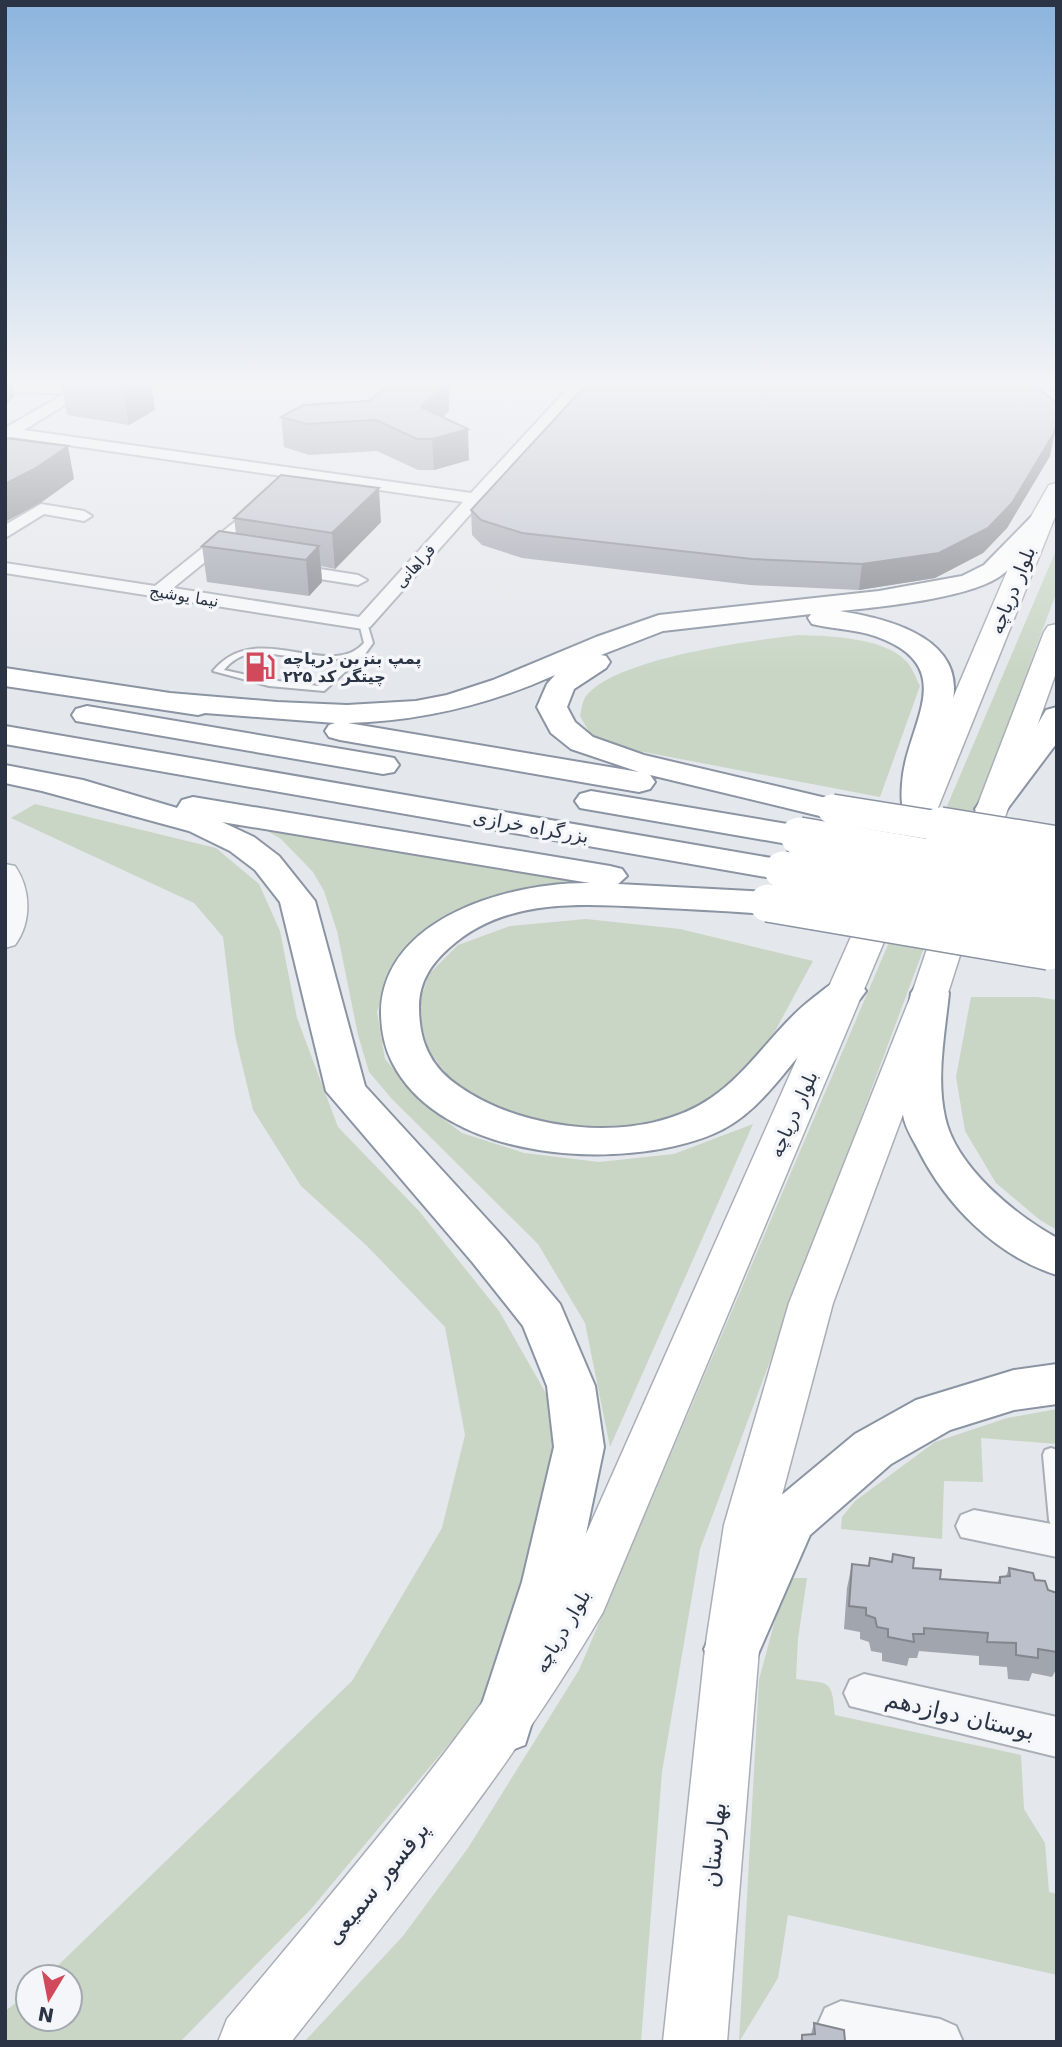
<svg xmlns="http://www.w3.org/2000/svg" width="1062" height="2047" font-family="'DejaVu Sans',Vazirmatn,sans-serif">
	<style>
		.green { fill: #c9d6c5 }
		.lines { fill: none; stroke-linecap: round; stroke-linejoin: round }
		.service-casing { stroke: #a9aeb7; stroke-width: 4 }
		.minor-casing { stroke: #a9aeb7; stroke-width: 4 }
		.tertiary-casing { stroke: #a9aeb7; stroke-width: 3 }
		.secondary-casing { stroke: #a9aeb7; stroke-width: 3 }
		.trunk-casing { stroke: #8b94a3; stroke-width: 4 }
		.service { fill: #f7f8fa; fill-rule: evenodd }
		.minor { fill: #f7f8fa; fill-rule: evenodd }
		.tertiary { fill: #f7f8fa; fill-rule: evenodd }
		.secondary { fill: #fff; fill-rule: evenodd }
		.trunk { fill: #fff; fill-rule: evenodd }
		.trunk-bridge-far1-casing { stroke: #8b94a3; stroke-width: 32; stroke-linecap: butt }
		.trunk-bridge-casing { stroke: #8b94a3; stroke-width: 40; stroke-linecap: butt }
		.trunk-bridge-far1 { stroke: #fff; stroke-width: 29 }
		.trunk-bridge { stroke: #fff; stroke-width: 37 }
		.wall { fill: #a1a5ae }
		.shaded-wall { fill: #83868d }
		.building { fill: #bbc0ca; stroke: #83868d; stroke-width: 2 }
		.labels { text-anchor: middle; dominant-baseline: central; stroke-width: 7; stroke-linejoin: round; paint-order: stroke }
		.far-street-label { font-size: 16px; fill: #2b3445; stroke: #f4f6f9 }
		.far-poi-label { font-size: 16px; font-weight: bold; fill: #2b3445; stroke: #f4f6f9; text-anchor: start }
		.street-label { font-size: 19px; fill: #2b3445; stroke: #f4f6f9 }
		.near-street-label { font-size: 23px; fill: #2b3445; stroke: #f4f6f9 }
	</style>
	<rect width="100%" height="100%" fill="#e4e7ec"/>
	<!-- green -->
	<path class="green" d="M1057 548V591L700 1549 662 1772 641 2042H304L403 1936 468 1848 579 1670Z
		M798 635C829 636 883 637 906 661 912 667 916 678 920 686L880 797 607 745 589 732 580 716C582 709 582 700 587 695 618 658 749 641 798 635Z
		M35 804 216 848 259 884 280 931 297 1018 338 1127 419 1211 499 1311 560 1418 550 1541 479 1708 311 1909 180 2042H5V2011L28 1994V2019H70V1977H46L352 1681 442 1528 465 1435 445 1327 367 1246 301 1186 253 1110 235 1035 223 937 194 903 11 818Z
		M209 806 661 891 556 887 401 964 386 987 377 1012 385 1059 424 1105 462 1133 524 1153 599 1162 674 1154 753 1124 610 1447 585 1323 538 1244 392 1099 369 1072 358 1035 337 931 324 891 313 872 281 839 243 817Z
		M586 919 680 929 813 961 768 1044 735 1085 671 1118 628 1126H577L530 1120 491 1106 455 1085 429 1051 417 1010 429 974 458 945 510 926Z
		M971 997H1037L1057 1000V1230L1040 1220 996 1183 965 1131 956 1077Z
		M1057 1409V1444L981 1438 983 1482 944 1481 942 1539 841 1529 842 1517 855 1501 935 1442 1007 1418Z
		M786 1578H807L798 1639 796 1679C829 1684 832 1678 835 1715L1021 1755 1024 1809 1045 1843 1049 1892 1057 1894V1975L788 1915 778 1978 739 2042 759 1680Z"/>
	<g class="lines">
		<!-- service casing -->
		<g class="service-casing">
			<path id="service" d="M363 620 367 623 373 643 365 654 324 691 269 686 213 671C257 617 329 682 364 643L359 623ZM252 653C286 653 317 664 351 657L319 686 269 680 224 670C232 660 240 656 252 653Z
				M1051 1448 1057 1450V1527L1051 1525 1049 1520 1043 1455 1045 1450Z"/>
		</g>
		<!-- minor casing -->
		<g class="minor-casing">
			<path id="minor" d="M5 385H97L24 430 471 493 571 385H585L370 627 363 629 5 573V563L155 586 257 504 263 502 271 507 269 510 173 588 359 617 463 502 12 437 5 439V428L66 393 5 392Z
				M41 504 84 511 92 516 84 521 44 514 5 538V525Z
				M288 564 358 575 367 580 358 585 282 573 279 569 282 565Z
				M974 1510 1057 1525V1557L961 1537 956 1526 961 1515Z
				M864 1674 1057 1717V1757L850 1706 844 1693 850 1680Z
				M841 2001 940 2019 956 2026 963 2042H829L825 2040 818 2024 825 2008Z"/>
		</g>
		<!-- tertiary casing -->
		<g class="tertiary-casing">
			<path id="tertiary" d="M5 864 15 866C31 889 32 922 15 945L5 948Z"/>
		</g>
		<!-- secondary casing -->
		<g class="secondary-casing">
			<path id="secondary" d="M977 385H1018L1057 392V404L987 391Z
				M1057 483V512L933 820 928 827 917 829 906 827 901 820 1028 522 1049 485Z
				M1057 624V670L1005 817 1000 824 989 826 978 824 973 817 1044 632 1048 626Z
				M887 884 899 887 904 894 603 1612C513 1766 402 1902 291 2042H218L227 2019C346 1876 467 1737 566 1579L870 894 875 887Z
				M959 895 971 898 976 905 948 993 833 1303 774 1525 759 1649 727 2042H663L705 1649 724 1525 789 1303 912 993 942 905 947 898Z"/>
		</g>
		<!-- trunk casing -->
		<g class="trunk-casing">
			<path id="trunk" d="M1040 515 1049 517 1052 522 1049 527C1034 543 1020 561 1003 574 974 598 879 607 840 611 882 618 955 634 954 689 954 709 940 741 936 762 933 778 939 809 932 820L920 823 908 820C901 809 901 797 902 784 905 727 959 672 885 640 862 629 837 630 812 624L808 618 811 614 663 631 601 655 606 656 610 662 606 668 574 689 567 707 575 722 593 737 644 755 843 802 848 809 843 816 832 819 642 773 650 775 655 782 650 789 639 792 340 740 329 737 325 731 329 725 335 723 205 713 198 715 5 686V668L170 693 277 702 347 705 416 701 447 695 493 680 596 637 659 615 879 591 962 576 984 565 1031 517ZM555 675 547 684 537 707 551 733 571 749 639 772 348 723C421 721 488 705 555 675Z
				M87 706 383 756 394 758 399 765 394 772 383 774 76 721 72 715 76 709Z
				M1057 707V743L1053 748 1002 816 991 819 980 816 975 809 980 802 1029 739 1046 710Z
				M5 726 783 860 795 863 800 870 795 877 783 880 5 744Z
				M5 765 83 780 177 808 182 800 193 797 610 866 622 869 627 876 618 884 768 892 780 896 786 903 780 910 768 914C727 911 687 909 646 907 578 904 504 898 449 948 431 964 419 982 419 1007 419 1041 430 1067 460 1087 526 1133 643 1145 711 1098 751 1071 775 1027 813 998 820 993 827 986 835 982 844 978 851 980 860 983L866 991 860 999C844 1013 826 1025 812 1041 781 1074 757 1116 713 1134 622 1172 442 1162 392 1062 384 1046 381 1029 381 1011 384 916 513 882 590 883L222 822 254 837 279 856 315 901 365 1086 505 1239 560 1304 595 1386 604 1447 576 1582 525 1745 504 1753 483 1745 475 1725 522 1582 554 1447 547 1386 523 1326 473 1263 326 1091 280 902 255 870 230 851 189 831 42 791 5 783Z
				M591 791 799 826 811 829 816 836 811 843 799 846 580 808 575 801 580 794Z
				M930 981 943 985 949 993C945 1033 936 1077 945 1117 955 1166 1015 1215 1057 1238V1275C996 1256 946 1205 918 1149 912 1138 905 1127 903 1115 897 1075 906 1033 911 993L917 985Z
				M1057 1364V1404L1014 1410 950 1430 891 1464 810 1535 752 1668 732 1675 712 1668 704 1649 772 1503 855 1434 916 1400 1014 1370Z"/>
		</g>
		<!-- service -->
		<use href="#service" class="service"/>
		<!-- minor -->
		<use href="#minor" class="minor"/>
		<!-- tertiary -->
		<use href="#tertiary" class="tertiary"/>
		<!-- secondary -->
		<use href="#secondary" class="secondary"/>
		<!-- trunk -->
		<use href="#trunk" class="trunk"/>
		<!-- trunk-bridge-far1 casing -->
		<g class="trunk-bridge-far1-casing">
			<path id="trunk-bridge-far1" d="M832 809 951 828"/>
		</g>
		<!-- trunk-bridge casing -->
		<g class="trunk-bridge-casing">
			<path id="trunk-bridge" d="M940 826 1057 845
				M799 836 1057 880
				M783 870 1057 917
				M768 903 1049 951"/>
		</g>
		<!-- trunk-bridge-far1 -->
		<use href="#trunk-bridge-far1" class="trunk-bridge-far1"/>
		<!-- trunk-bridge -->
		<use href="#trunk-bridge" class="trunk-bridge"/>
	</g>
	<!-- wall -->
	<path class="wall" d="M62 385H151L155 410 129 425 67 415Z
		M229 385H258V386L229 387Z
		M449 411 443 417 469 460 434 470H418L377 451 309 455 284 447 281 417Z
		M1057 422 1050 456 1007 528 983 553 935 578 859 590 750 585 522 558 482 545 472 535 471 510Z
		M234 518 381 522 335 569 321 566 322 582 309 596 207 582 202 546 236 534Z
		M893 1554 913 1568 940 1579 997 1583 1000 1577 1006 1576 1009 1568 1035 1580 1048 1590 1057 1593V1668L1052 1677 1032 1673 1029 1681 1008 1679 1007 1667 979 1665V1656L919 1651 917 1658H909L907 1666 882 1661V1653L871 1651 869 1642 860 1639V1632L844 1629 847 1588 852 1564 868 1566 870 1558 891 1562Z
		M814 2023 845 2041 849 2042H800L802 2035 811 2034Z"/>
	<!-- shaded-wall -->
	<path class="shaded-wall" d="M5 385H13L15 395 5 407Z
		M122 385H151L155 410 129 425Z
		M445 385H449V411L422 437 421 407Z
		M468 429 469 460 434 470 432 439Z
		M1054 433 1050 456 1007 528 983 553 935 578 859 590 862 564Z
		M68 446 74 479 42 502 5 522V484Z
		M379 488 381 522 335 569 332 533Z
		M319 546 322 582 309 596 306 560Z"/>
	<!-- building -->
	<path class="building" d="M388 385H445L421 407 468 429 432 439H417L376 420 306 424 281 417 303 405 369 401Z
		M586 385H1030L1038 388 1055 401 1057 407V422L1054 433 1012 503 988 528 939 553 862 564 752 559 522 533 481 520 471 510Z
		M5 438 68 446 36 468 5 484Z
		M281 475 379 488 332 533 234 518Z
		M219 531 319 546 306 560 202 546Z
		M893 1554 914 1558 913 1568 941 1570 940 1579 1000 1583V1577L1010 1576 1009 1568 1033 1573 1035 1580 1045 1581 1048 1590 1057 1593V1652L1038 1649V1658L1016 1655V1643L987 1642 988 1633 924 1628V1634H913L914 1642 888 1637V1629L877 1627 875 1618 866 1615V1608L849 1606 852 1564 869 1566 870 1558 892 1562Z
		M814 2023 844 2030 845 2041 849 2042H802V2035L815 2034Z"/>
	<!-- sky -->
	<linearGradient id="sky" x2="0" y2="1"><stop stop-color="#8bb4dd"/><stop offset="0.57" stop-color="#f3f4f6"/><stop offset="1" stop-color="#f3f4f6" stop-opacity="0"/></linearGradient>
	<rect width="1062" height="671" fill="url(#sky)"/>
	<!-- icons -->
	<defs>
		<g id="fuel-bare" transform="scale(2.415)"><path d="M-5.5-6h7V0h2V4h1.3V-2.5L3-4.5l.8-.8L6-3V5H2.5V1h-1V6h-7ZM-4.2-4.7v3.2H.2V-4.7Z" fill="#d1495b" stroke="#f4f6f9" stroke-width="2.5" paint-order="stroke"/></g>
	</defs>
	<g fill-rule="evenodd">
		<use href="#fuel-bare" x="260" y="667"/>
	</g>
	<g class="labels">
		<!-- far-street labels -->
		<g class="far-street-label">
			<text transform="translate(415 566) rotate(-48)">فراهانی</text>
			<text transform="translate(184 596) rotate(9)">نیما یوشیج</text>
		</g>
		<!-- far-poi labels -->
		<g class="far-poi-label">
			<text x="283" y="658">پمپ بنزین دریاچه<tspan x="283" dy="18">چیتگر کد ۲۲۵</tspan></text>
		</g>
		<!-- street labels -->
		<g class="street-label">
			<text transform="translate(1012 590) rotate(-68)">بلوار دریاچه</text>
			<text transform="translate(531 826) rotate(10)">بزرگراه خرازی</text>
			<text transform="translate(793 1114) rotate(-66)">بلوار دریاچه</text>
			<text transform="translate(562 1631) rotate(-60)">بلوار دریاچه</text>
		</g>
		<!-- near-street labels -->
		<g class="near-street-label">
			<text transform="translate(960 1715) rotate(13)">بوستان دوازدهم</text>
			<text transform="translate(714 1845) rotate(-85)">بهارستان</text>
			<text transform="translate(377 1883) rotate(-51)">پرفسور سمیعی</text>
		</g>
	</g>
	<!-- border -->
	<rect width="1062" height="2047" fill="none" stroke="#2b3445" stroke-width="14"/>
	<!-- north arrow -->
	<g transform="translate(49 1998) rotate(190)"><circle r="33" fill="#f4f6f9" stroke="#a4a8b1" stroke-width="2"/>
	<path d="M0-5L12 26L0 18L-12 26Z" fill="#d1495b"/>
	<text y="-10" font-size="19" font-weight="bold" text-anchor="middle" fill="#2b3445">N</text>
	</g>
</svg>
